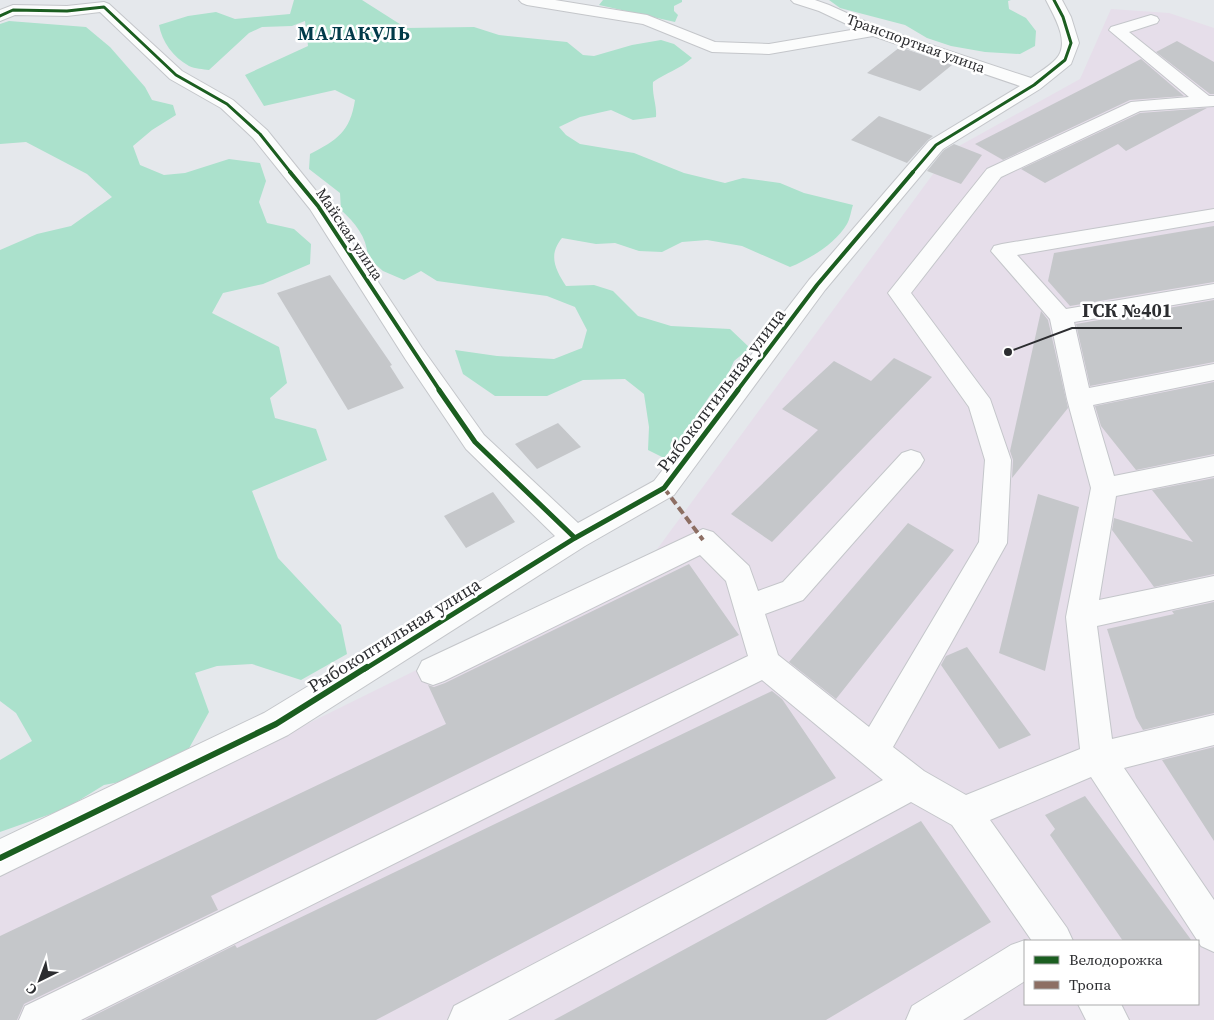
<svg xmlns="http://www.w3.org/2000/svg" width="1214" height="1020" font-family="'Source Serif 4',serif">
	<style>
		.industrial { fill: #e6deea; fill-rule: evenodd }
		.green { fill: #abe1cc }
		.building { fill: #c5c7ca }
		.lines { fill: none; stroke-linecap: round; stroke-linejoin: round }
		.minor-casing { stroke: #c4c6ca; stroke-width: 2 }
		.minor { fill: #fbfcfc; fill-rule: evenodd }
		.quiet { stroke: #8d6e63; stroke-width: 4; stroke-dasharray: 8 4; stroke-linecap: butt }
		.cycleway-far3-casing { stroke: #fff; stroke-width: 5 }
		.cycleway-far2-casing { stroke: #fff; stroke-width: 6 }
		.cycleway-far1-casing { stroke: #fff; stroke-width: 8 }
		.cycleway-casing { stroke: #fff; stroke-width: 9 }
		.cycleway-far3 { stroke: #1b5e20; stroke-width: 3 }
		.cycleway-far2 { stroke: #1b5e20; stroke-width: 4 }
		.cycleway-far1 { stroke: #1b5e20; stroke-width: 5 }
		.cycleway { stroke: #1b5e20; stroke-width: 6 }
		.labels { text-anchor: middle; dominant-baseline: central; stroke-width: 5; stroke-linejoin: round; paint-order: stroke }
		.far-street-label { font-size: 15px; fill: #2c2d30; stroke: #fff }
		.street-label { font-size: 18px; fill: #2c2d30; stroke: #fff }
		.far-district-label { font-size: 19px; font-weight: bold; letter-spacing: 1px; fill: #003a49; stroke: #fff }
		.leader { fill: none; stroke: #2c2d30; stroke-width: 2 }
		.callout-dot { fill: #2c2d30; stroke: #fff; stroke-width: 2 }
		.callout-label { font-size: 19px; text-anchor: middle; font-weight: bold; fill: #2c2d30; stroke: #fff; stroke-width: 5; stroke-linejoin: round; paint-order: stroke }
	</style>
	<rect width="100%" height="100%" fill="#e5e8ec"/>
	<!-- industrial -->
	<path class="industrial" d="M1111 9 1169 13 1214 28V1020H0V876L655 552 950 151 1080 79ZM1025 941H1198V1004H1025Z"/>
	<!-- green -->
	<path class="green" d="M294 0H362L406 28 474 27 499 35 567 42 583 55 594 56 632 45 661 40 674 44 692 58C680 69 666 73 653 82 652 96 657 105 656 117L633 120 611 110 580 117 559 127 566 135 580 144 634 153 684 173 725 183 743 178 780 183 804 193 853 205C851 211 850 219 847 224 836 243 810 259 790 267L742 246 707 240 682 242 662 252 639 251 615 243 596 244 562 238C548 255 555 269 566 286L594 285 613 291 638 316 671 326 730 329 750 348 734 361 726 379 711 394 700 410 690 431 664 458 648 450 649 427 644 394 625 379 583 380 547 396H495L463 374 455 350 497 356 554 359 582 348 587 330 575 307 547 296 437 281 421 271 404 280 383 271 368 258C367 237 356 224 341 210L340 193 309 169 310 154C337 140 350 132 355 100L335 90 264 106 245 75 308 46 305 21 292 26 262 27 249 33 209 70C203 69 195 69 189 66 173 57 162 42 159 25L188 16 216 12 235 19 290 14Z
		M603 0H682V2L674 6V11L678 15 675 22 599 5Z
		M829 0H1011L1008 1 1009 9 1026 18 1036 31 1035 46 1020 54 985 52 951 46 927 38 905 25 840 8Z
		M9 21 86 27 110 47 145 87 152 100 173 105 176 115 152 130 133 146 140 165 164 175 185 173 229 159 260 163 266 181 259 202 267 223 294 229 311 244 310 264 263 284 223 293 212 313 279 347 287 383 270 398 275 418 316 429 327 460 252 491 278 558 341 625 347 654 301 680 252 664 217 666 195 673 209 712 187 752 130 780 104 785 65 809 0 832V760L32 741 16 713 0 701V250L37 234 71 226 112 197 87 174 26 142 0 144V24Z"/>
	<!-- building -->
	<path class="building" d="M1177 41 1214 62V94H1210L1156 52Z
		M900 47 952 65 920 91 867 73Z
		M1141 59 1184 96 1130 100 1003 160 975 144Z
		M1207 108 1126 151 1118 144 1045 183 1021 169 1140 113Z
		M879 116 933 136 928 140 907 163 851 140Z
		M954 144 982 155 961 184 927 171 944 150Z
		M1214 226V282L1070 306 1048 281 1054 253Z
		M330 275 392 365 390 366 404 388 348 410 277 293Z
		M1214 300V362L1090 386 1076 324Z
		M1041 311 1048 320 1068 408 1012 478 1013 460 1010 451Z
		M894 358 932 377 772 542 731 514 818 430 782 409 834 361 871 381Z
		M1214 382V454L1136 470 1101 426 1095 406Z
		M558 423 581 447 537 469 515 444Z
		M1214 478V574L1154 587 1112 530 1114 518 1193 542 1152 490Z
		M493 492 515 522 466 548 444 516Z
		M1038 494 1079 507 1045 671 999 653Z
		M908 523 954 550 836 699 789 662Z
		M689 564 739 635 211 896 218 910 24 1004 17 1020H0V936L446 724 428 685 434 687 445 683Z
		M1214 602V713L1143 730 1136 718 1107 629 1174 614 1172 611Z
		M967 647 1031 735 999 749 941 665 946 656Z
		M772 691 782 699 836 778 376 1020H85L235 945 237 948Z
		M1214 747V841L1162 760Z
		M1085 796 1192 941H1123L1050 835 1055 829 1045 815Z
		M921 821 991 922 826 1020H554Z"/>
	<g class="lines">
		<!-- minor casing -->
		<g class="minor-casing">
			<path id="minor" d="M519 0H555L647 15 715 42 769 44 857 29 819 11 794 3 791 0H815L829 5 880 28 1031 78C1039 72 1050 66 1056 59 1071 43 1054 16 1046 0H1062L1071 17 1079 43 1071 64 1040 89 943 149 825 290 674 495 585 546 288 735 0 876V839L264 713 555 536 466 449 406 360 310 209 253 138 221 108 170 79 100 12 67 16 15 15 0 21V10L13 5 67 6 104 2 109 4 182 71 233 100 267 130 325 202 422 348 484 435 578 523 654 481 809 280 929 141 1020 86 873 36 769 54 712 52 643 24 527 5 522 3Z
				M1151 15 1157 17 1159 20 1157 23 1129 32 1209 96H1214V106L1140 111 1001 177 911 293 990 399 1011 460 1007 543 893 747 924 771 966 795 1080 749 1066 617 1091 488 1067 399 1050 319 991 251 994 246 1002 244 1214 209V221L1017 255 1066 309 1214 284V298L1074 322 1089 388 1214 364V380L1093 405 1114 476 1214 456V476L1116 496 1099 600 1214 576V600L1097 626 1112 739 1214 715V745L1124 768 1214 900V952L1201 946 1091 777 990 820 1067 928 1073 941H1032L952 825 911 802 508 1020H448L454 1006 883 780 762 680 81 1020H19L25 1006 748 656 726 581 700 555 444 681 433 685 422 681 417 671 422 661 703 529 713 532 749 566 758 591 783 582 902 453 911 450 920 453 924 460 920 467 803 600 765 614 778 655 869 727 979 542 985 460 969 407 888 293 987 169 1131 102 1189 97 1109 30 1111 27Z
				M1025 940 1028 941H1025V981L963 1020H906L912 1006 1011 945Z
				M1078 1004H1121L1129 1020H1086Z"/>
		</g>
		<!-- minor -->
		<use href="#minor" class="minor"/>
		<!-- quiet -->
		<path class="quiet" d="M664 488 703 540"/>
		<!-- cycleway-far3 casing -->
		<g class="cycleway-far3-casing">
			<path id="cycleway-far3" d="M0 16 13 10 67 11 104 7 176 75 227 104 260 134 291 173
				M912 173 936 145 1034 85 1065 60 1071 43 1063 17 1054 0"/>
		</g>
		<!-- cycleway-far2 casing -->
		<g class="cycleway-far2-casing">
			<path id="cycleway-far2" d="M290 172 318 206 440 391
				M737 391 817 285 913 172"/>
		</g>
		<!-- cycleway-far1 casing -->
		<g class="cycleway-far1-casing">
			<path id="cycleway-far1" d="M439 390 475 442 575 538
				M365 669 575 538 664 488 738 390"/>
		</g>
		<!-- cycleway casing -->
		<g class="cycleway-casing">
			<path id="cycleway" d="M0 858 276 724 367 667"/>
		</g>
		<!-- cycleway-far3 -->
		<use href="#cycleway-far3" class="cycleway-far3"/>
		<!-- cycleway-far2 -->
		<use href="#cycleway-far2" class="cycleway-far2"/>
		<!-- cycleway-far1 -->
		<use href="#cycleway-far1" class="cycleway-far1"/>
		<!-- cycleway -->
		<use href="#cycleway" class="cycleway"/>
	</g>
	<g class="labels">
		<!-- far-street labels -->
		<g class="far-street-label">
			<text transform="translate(916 43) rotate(20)">Транспортная улица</text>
			<text transform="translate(350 234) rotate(56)">Майская улица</text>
		</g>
		<!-- street labels -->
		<g class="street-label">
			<text transform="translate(721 390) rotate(-53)">Рыбокоптильная улица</text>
			<text transform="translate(394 635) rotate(-32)">Рыбокоптильная улица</text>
		</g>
		<!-- far-district labels -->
		<g class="far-district-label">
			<text x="354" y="33">МАЛАКУЛЬ</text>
		</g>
	</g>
	<!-- callouts -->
	<path class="leader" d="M1008 352L1072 328H1182"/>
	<circle class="callout-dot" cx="1008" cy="352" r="5"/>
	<g class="callout-label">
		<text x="1127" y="317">ГСК №401</text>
	</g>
	<!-- legend -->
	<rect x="1024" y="940" width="175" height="65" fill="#ffffff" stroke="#ababac"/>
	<rect x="1034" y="956" width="25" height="8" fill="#1b5e20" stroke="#ababac"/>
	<text x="1069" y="965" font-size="15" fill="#2c2d30">Велодорожка</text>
	<rect x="1034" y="981" width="25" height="8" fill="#8d6e63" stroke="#ababac"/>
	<text x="1069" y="990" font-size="15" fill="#2c2d30">Тропа</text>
	<!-- north arrow -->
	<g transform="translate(40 980) rotate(222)" stroke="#ffffff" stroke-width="4" paint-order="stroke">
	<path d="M0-4L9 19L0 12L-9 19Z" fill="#2c2d30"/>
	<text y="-8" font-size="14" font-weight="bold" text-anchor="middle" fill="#2c2d30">С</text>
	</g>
</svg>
